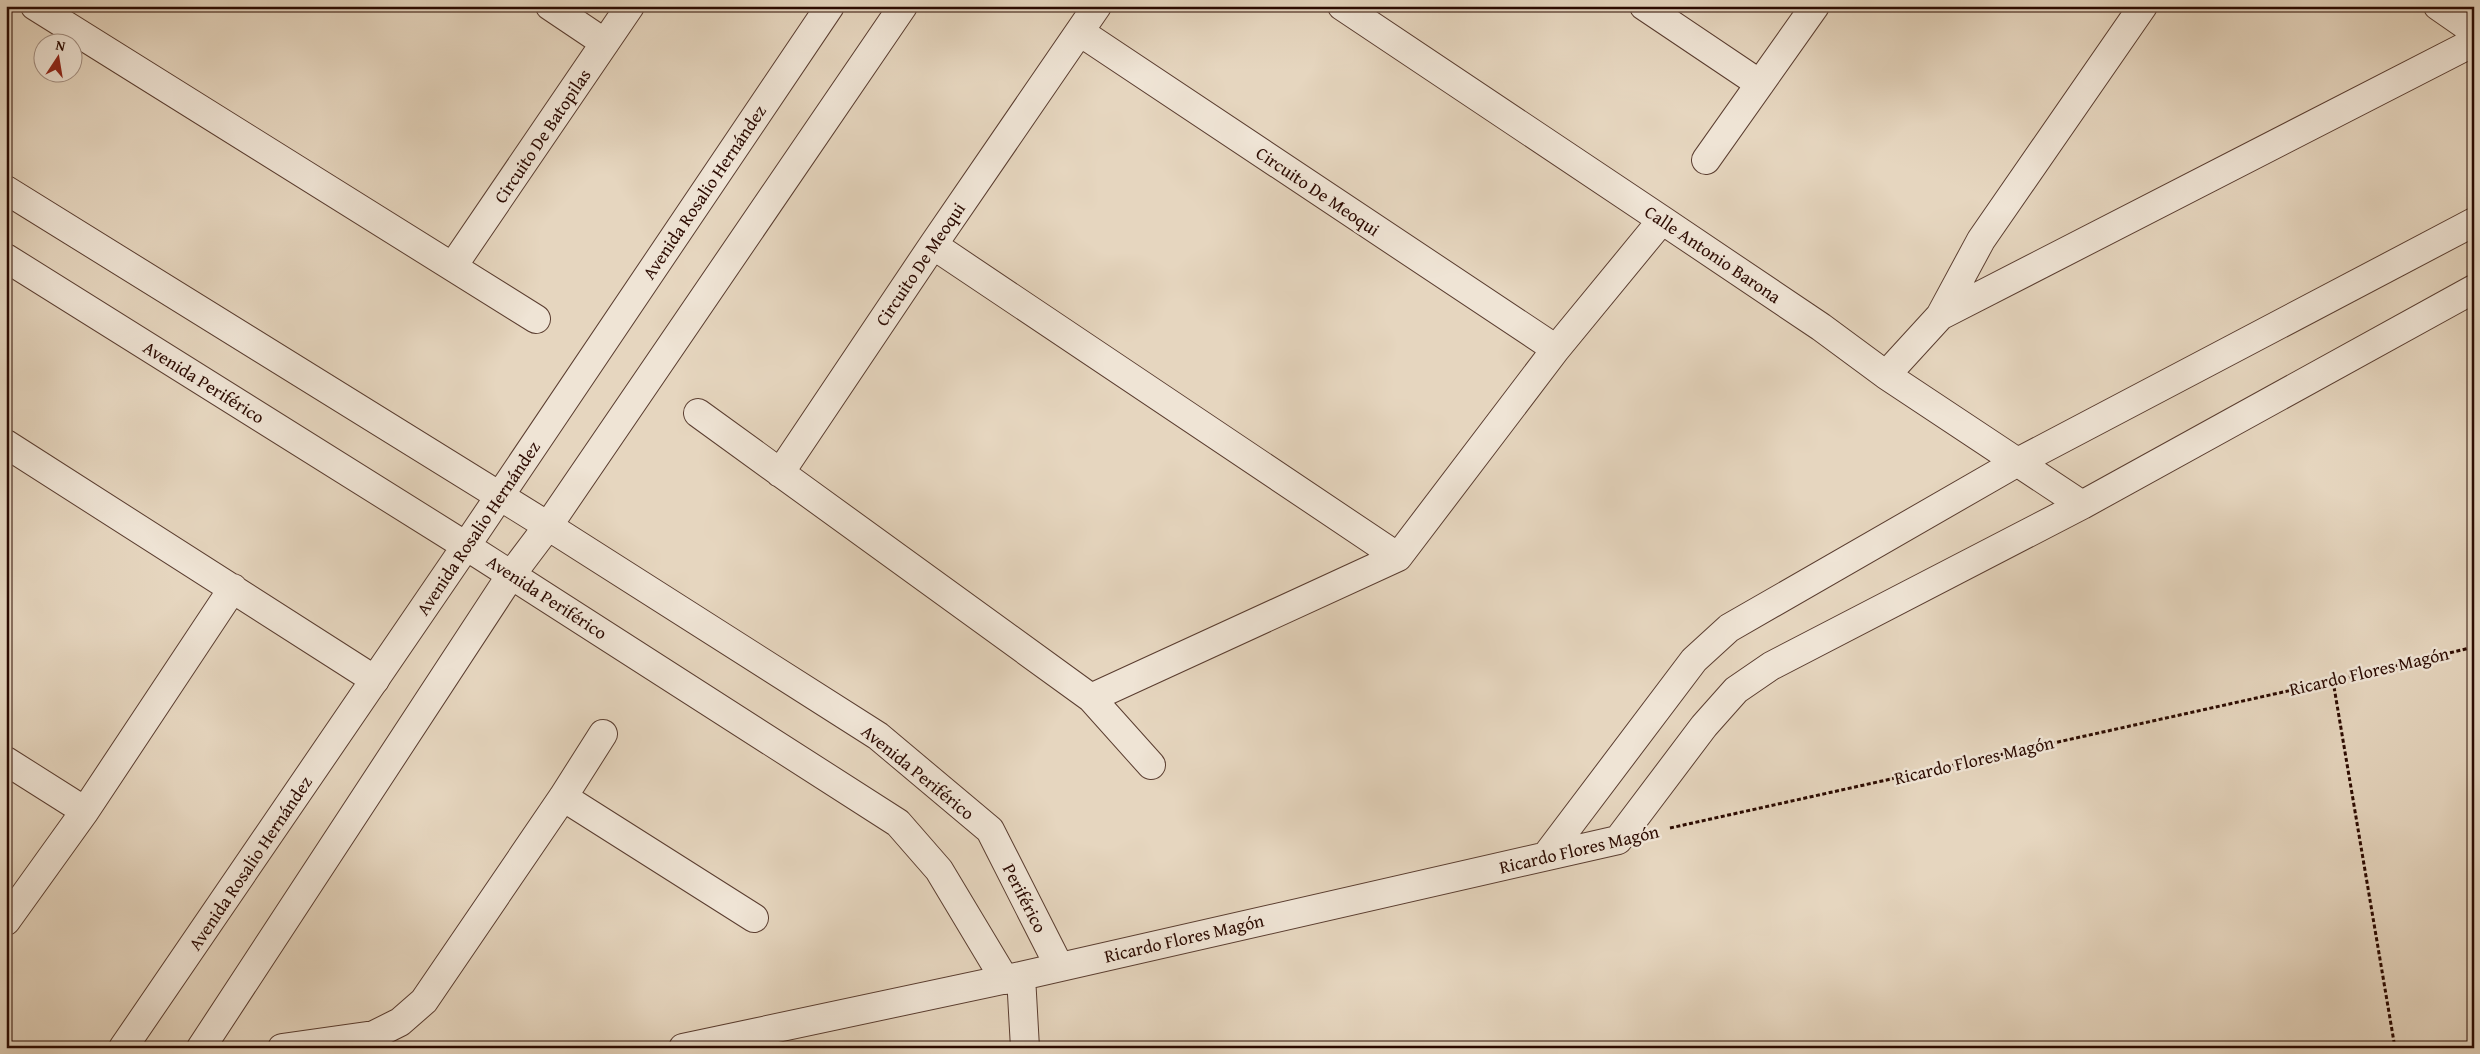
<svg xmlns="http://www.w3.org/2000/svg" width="2480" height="1054" font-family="'Gentium Book Plus',serif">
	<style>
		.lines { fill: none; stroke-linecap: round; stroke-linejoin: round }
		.minor-casing { stroke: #5a3d30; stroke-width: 30 }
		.tertiary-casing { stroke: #5a3d30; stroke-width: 30 }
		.path { stroke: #2b0a01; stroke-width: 3; stroke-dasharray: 4 2.5; stroke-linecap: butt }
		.minor { stroke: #efe4d5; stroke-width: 28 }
		.tertiary { stroke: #efe4d5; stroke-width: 28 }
		.labels { text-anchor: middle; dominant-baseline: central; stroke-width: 5; stroke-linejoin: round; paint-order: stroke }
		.street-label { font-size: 18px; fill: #2b0a01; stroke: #efe4d5 }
	</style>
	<rect width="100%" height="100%" fill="#e6d6bf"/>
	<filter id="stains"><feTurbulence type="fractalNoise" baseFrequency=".004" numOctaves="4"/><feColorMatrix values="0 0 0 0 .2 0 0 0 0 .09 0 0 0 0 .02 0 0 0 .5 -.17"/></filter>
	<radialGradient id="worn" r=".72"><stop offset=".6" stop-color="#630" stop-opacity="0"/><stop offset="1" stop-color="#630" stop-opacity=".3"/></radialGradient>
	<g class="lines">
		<!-- minor casing -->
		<g class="minor-casing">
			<path id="minor" d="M35 6 536 319
				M550 6 605 43
				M1342 6 1662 220 1821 327 1886 375 2082 505
				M1644 6 1760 84
				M2438 6 2474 31
				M1080 32 1556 349
				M1706 160 1815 6
				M933 245 1398 557
				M453 266 630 6
				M1940 316 1981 240 2143 6
				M1886 375 1940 316 2474 42
				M698 413 1091 698 1151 765
				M6 444 375 680
				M780 473 933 245 1097 6
				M1091 698 1398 557 1556 349 1662 220
				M6 761 85 811
				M563 797 754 918
				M1546 856 1694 660 1729 628 2016 463 2474 222
				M6 921 85 811 233 588
				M1021 976 1025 1048
				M282 1048 374 1035 400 1022 424 1001 563 797 603 734
				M683 1048 1021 976 1618 840 1704 726 1736 690 1771 666 2082 505 2474 289"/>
		</g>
		<!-- tertiary casing -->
		<g class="tertiary-casing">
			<path id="tertiary" d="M6 190 548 526 878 736 990 830 1059 966
				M6 258 466 546 898 823 939 870 1005 980
				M123 1048 466 546 830 6
				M201 1048 511 575 548 526 903 6"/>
		</g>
		<!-- path -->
		<path class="path" d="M2333 681 2395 1048
			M1670 828 2333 681 2474 647"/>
		<!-- minor -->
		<use href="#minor" class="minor"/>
		<!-- tertiary -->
		<use href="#tertiary" class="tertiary"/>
	</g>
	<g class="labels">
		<!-- street labels -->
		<g class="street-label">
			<text transform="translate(542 136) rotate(-56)">Circuito De Batopilas</text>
			<text transform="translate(1318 191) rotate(34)">Circuito De Meoqui</text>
			<text transform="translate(704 192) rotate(-56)">Avenida Rosalio Hernández</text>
			<text transform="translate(1713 254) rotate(34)">Calle Antonio Barona</text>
			<text transform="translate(920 264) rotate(-56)">Circuito De Meoqui</text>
			<text transform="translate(204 382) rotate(32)">Avenida Periférico</text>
			<text transform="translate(478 528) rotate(-56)">Avenida Rosalio Hernández</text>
			<text transform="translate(547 597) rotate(33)">Avenida Periférico</text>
			<text transform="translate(2369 671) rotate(-13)">Ricardo Flores Magón</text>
			<text transform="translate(1974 760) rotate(-13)">Ricardo Flores Magón</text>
			<text transform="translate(918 772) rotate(39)">Avenida Periférico</text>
			<text transform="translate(1579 849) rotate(-13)">Ricardo Flores Magón</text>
			<text transform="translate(250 863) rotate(-56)">Avenida Rosalio Hernández</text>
			<text transform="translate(1025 898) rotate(63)">Periférico</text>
			<text transform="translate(1184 938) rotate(-13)">Ricardo Flores Magón</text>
		</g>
	</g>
	<!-- margin -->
	<rect width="2480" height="1054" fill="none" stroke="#e6d6bf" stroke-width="25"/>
	<rect x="8" y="8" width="2465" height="1039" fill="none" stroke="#2b0a01" stroke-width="2.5"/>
	<rect x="12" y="12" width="2455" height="1029" fill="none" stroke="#2b0a01"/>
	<!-- north arrow -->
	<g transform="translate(58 58) rotate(12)"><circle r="24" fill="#efe4d5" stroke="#a18d80"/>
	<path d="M0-4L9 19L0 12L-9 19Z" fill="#8f2418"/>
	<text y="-8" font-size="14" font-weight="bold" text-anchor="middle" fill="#2b0a01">N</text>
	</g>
	<rect width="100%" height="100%" filter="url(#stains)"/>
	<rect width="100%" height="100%" fill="url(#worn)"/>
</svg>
